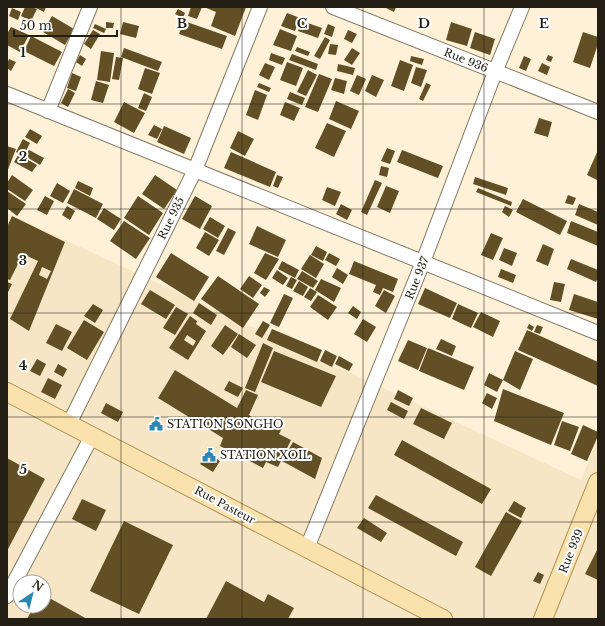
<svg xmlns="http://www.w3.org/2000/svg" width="605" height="626" font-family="'Libre Baskerville',serif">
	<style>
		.built { fill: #f6e6c5; fill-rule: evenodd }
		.building { fill: #624f26; fill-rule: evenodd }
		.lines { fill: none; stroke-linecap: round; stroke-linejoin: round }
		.minor-casing { stroke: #847962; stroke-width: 16 }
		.major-casing { stroke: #ad9155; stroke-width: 20 }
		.minor { stroke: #fff; stroke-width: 14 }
		.major { stroke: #fae2ad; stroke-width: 18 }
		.grid { fill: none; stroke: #231f15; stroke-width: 1; stroke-opacity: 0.55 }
		.labels { text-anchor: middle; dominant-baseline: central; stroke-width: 4; stroke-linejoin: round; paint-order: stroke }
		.street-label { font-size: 11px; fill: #231f15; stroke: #fff }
		.poi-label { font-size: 11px; fill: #231f15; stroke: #fff; text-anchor: start }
		.grid-label { font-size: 13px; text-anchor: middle; font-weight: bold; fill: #231f15; stroke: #fff; stroke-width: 4; stroke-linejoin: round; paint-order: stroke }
	</style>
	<rect width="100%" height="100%" fill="#fef1d7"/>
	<!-- built -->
	<path class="built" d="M7 213 581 480 598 438V619H7ZM20 582H44V606H20Z"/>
	<!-- building -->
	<path class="building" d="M25 7H32L37 9 31 21 21 16Z
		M34 7H46L44 12Z
		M191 7H202L197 19 188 16Z
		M204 7H246L235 36 211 26 216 12Z
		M384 7H396L394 12Z
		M12 8 21 12 18 20 9 16Z
		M178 9 185 13 183 18 175 14Z
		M287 13 300 18 295 31 281 26Z
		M52 16 74 29 65 45 43 32Z
		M184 21 227 36 222 49 179 34Z
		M302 21 322 28 318 38 298 31Z
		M106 22 114 23 113 28H106Z
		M123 22 139 26 136 38 120 34Z
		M451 22 472 29 467 46 446 40Z
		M95 24 106 29 104 33 93 28Z
		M328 24 335 27 332 37 324 34Z
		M11 27 29 35 20 52 7 45V34Z
		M280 29 297 36 291 51 273 45Z
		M93 30 100 34 91 49 84 44Z
		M348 30 357 34 352 43 344 39Z
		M475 32 495 39 490 55 470 48Z
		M583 32 598 37V44L590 68 573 62Z
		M31 36 62 52 54 66 24 51Z
		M325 37 330 40 320 59 314 56Z
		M330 44 338 45 336 55 328 54Z
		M297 47 310 52 308 56 295 51Z
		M124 48 162 62 158 71 121 57Z
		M352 48 360 53 352 65 344 60Z
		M101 51 114 53 110 82 97 80Z
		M271 53 285 58 282 65 269 60Z
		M292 54 318 64 316 70 289 60Z
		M80 55 86 59 82 66 76 62Z
		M548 55 553 57 551 62 546 60Z
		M411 56 424 59 422 65 410 61Z
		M524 56 531 59 526 71 519 68Z
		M116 57 123 58 119 80 112 79Z
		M9 59 16 62 11 71 7 68V64Z
		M400 60 413 65 404 91 391 86Z
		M287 62 303 68 296 86 280 80Z
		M265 63 275 67 269 80 259 75Z
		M542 63 550 67 547 75 538 71Z
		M338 64 355 68 353 75 337 71Z
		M416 67 427 70 421 87 411 83Z
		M145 68 160 73 152 94 138 89Z
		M308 70 317 75 306 96 297 92Z
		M72 73 81 77 76 91 67 88Z
		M319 74 332 79 318 112 305 107Z
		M357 75 366 79 359 95 350 91Z
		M372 75 384 80 376 97 365 91Z
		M335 78 347 81 344 94 331 90Z
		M96 81 109 85 103 103 91 100Z
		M259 83 271 88 269 92 257 87Z
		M426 83 431 85 423 101 419 99Z
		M68 89 75 93 68 107 61 103Z
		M255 90 267 95 258 120 246 115Z
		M290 92 305 98 302 105 287 99Z
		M144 93 152 97 146 111 138 108Z
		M336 101 359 111 351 129 329 119Z
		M124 102 145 113 134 133 114 122Z
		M285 102 300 108 294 121 280 115Z
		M539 118 552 122 548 137 534 133Z
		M327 123 346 131 334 157 315 148Z
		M154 125 162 129 157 139 148 135Z
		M164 126 191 138 184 154 157 142Z
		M30 129 42 136 37 144 25 137Z
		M238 131 254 139 245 156 230 148Z
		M23 139 30 143 23 157 37 165 32 172 14 162 19 154 16 152Z
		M7 146 16 149 7 172Z
		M387 148 395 151 390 164 381 161Z
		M29 150 44 158 40 165 25 156Z
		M402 150 443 166 438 178 397 162Z
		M598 150V178L597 180 587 175Z
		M231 152 276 172 270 187 224 168Z
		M381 166 389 168 387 177 379 175Z
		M12 175 33 190 25 201 7 189V183Z
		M155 175 177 190 164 209 142 194Z
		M277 175 283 177 278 188 273 186Z
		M475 177 508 188 506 195 473 184Z
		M375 180 382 183 367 215 361 212Z
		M78 181 93 188 90 196 75 188Z
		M57 183 70 191 63 203 50 196Z
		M386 186 399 191 390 213 377 207Z
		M327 187 341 192 335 206 322 200Z
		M478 188 512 202 511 206 476 192Z
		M74 189 103 204 96 218 67 203Z
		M7 191 26 204 17 216 7 208Z
		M568 195 576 198 573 205 565 203Z
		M45 196 54 201 47 215 37 210Z
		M138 196 163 213 149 235 124 218Z
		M195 196 212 206 200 229 182 219Z
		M523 199 567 221 560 235 516 212Z
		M341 204 352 210 347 220 336 214Z
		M579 204 598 212V225L575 215Z
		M67 206 75 211 70 220 62 215Z
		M505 206 513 210 509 217 502 212Z
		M104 208 121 219 114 230 97 219Z
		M12 216 65 242 29 331 10 319 38 261 23 254 10 280 7 279V227ZM42 267 51 271 47 279 39 275Z
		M210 217 225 226 218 238 203 229Z
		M124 221 150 238 136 259 110 241Z
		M571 221 598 232V246L567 233Z
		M257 226 286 240 278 257 249 244Z
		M228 228 236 232 224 255 216 251Z
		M205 232 219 240 209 256 196 248Z
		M491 233 503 238 493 260 481 255Z
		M543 244 554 249 548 266 536 261Z
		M316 246 327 252 323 261 311 255Z
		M504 248 517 253 512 266 499 260Z
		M171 253 209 277 194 301 156 277Z
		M265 253 279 259 266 280 254 273Z
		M329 253 340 259 336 266 325 260Z
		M310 255 324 264 316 278 301 269Z
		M571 259 598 270V277L596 282 567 269Z
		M282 261 299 270 295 278 278 269Z
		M354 261 398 279 393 292 383 288 380 295 373 292 376 285 349 274Z
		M337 268 348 275 343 284 332 277Z
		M501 269 516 275 513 283 498 277Z
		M277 270 288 278 283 285 272 278Z
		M302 271 318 281 313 288 297 279Z
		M218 276 259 304 243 328 201 299Z
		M249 276 262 285 253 298 240 289Z
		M291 277 297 280 292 289 286 286Z
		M321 279 341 288 334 302 315 290Z
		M299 281 308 287 303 296 293 291Z
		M7 282 12 284 7 294Z
		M554 282 565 284 561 302 550 300Z
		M264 287 270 290 265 297 260 293Z
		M310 288 317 292 311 301 304 297Z
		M425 288 457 303 450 318 418 304Z
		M150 290 175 305 166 319 141 304Z
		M384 290 395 296 386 313 375 306Z
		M284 294 293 298 279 327 270 323Z
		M574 294 598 302V319L569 310Z
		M318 295 337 307 328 320 310 307Z
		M199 303 217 315 211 325 193 313Z
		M93 304 103 310 95 323 84 316Z
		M458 304 478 313 471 328 452 319Z
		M353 306 361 312 357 319 348 313Z
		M176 307 188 314 175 335 163 328Z
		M481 312 500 321 493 337 473 327Z
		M190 316 197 321 196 324 206 331 188 360 169 348ZM187 335 196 341 193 346 184 340Z
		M363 319 376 327 367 342 354 334Z
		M84 320 104 332 87 360 67 348Z
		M263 321 270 325 262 338 255 334Z
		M56 324 72 332 62 351 46 343Z
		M529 324 534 327 532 331 527 328Z
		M225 325 238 334 223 355 211 346Z
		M537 325 543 327 540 334 534 332Z
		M272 329 322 350 317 362 267 340Z
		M527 330 598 362V386L518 350Z
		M239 334 256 345 247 358 231 347Z
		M441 339 456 346 452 356 436 349Z
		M408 340 427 348 418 370 398 361Z
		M263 343 273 348 255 392 245 388Z
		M428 348 474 367 464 390 419 371Z
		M325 350 337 356 332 367 320 361Z
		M274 351 336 376 321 407 261 382Z
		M515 351 533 359 520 390 503 380Z
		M339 356 353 364 349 371 335 364Z
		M37 359 46 364 40 376 30 371Z
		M58 364 67 369 63 377 54 372Z
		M175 370 237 408 246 390 258 395 249 415 253 418 251 421 262 426 264 420 282 428 279 434 291 440 278 467 266 462 263 468 246 459 249 453 246 452 243 458 220 446 223 438 158 398Z
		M489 373 503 380 497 392 484 385Z
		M48 378 62 385 55 399 41 392Z
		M229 381 243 388 238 397 224 390Z
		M503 389 564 413 551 445 494 421Z
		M398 390 413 398 409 406 394 399Z
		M487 393 497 398 492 409 482 403Z
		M391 402 408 411 404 419 387 410Z
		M106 403 123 412 118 422 101 413Z
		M421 408 452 423 444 439 413 424Z
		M562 421 579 427 570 451 554 445Z
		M583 425 598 432V436L587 461 571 454Z
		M402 440 491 489 482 504 394 455Z
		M293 442 322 458 315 479 282 461Z
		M207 453 220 461 213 472 200 464Z
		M7 458 45 479 7 551Z
		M376 495 463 542 456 556 368 508Z
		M82 499 106 510 96 531 72 519Z
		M514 501 526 508 521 518 508 511Z
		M506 512 522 521 491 576 475 567Z
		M364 518 387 533 381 542 357 528Z
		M124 521 173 545 139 614 90 591Z
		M598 548V580L585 574Z
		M538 572 544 575 540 584 533 581Z
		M226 581 264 602 268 594 294 608 288 619H206Z
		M44 595 87 619H27L34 606H44Z"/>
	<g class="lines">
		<!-- minor casing -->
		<g class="minor-casing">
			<path id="minor" d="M333 7 598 112
				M7 94 598 333
				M48 111 90 7
				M69 424 195 170 260 7
				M307 548 423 262 495 72 522 7
				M7 596 92 436"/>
		</g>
		<!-- major casing -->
		<g class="major-casing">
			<path id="major" d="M7 392 443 619
				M543 619 598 482"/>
		</g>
		<!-- minor -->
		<use href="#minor" class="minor"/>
		<!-- major -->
		<use href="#major" class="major"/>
	</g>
	<!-- grid -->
	<path class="grid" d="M121 7V619M242 7V619M363 7V619M484 7V619M7 104H598M7 209H598M7 313H598M7 417H598M7 522H598"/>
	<!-- icons -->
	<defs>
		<g id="civic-bare" transform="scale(1.08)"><path d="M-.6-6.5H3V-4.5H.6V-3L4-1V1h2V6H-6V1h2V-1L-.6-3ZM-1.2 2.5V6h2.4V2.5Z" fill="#2b86b3" stroke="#fff" stroke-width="2.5" paint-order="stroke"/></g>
	</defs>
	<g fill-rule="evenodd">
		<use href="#civic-bare" x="156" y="424"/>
		<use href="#civic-bare" x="209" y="455"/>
	</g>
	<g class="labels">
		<!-- street labels -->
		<g class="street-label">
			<text transform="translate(466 60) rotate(22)">Rue 936</text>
			<text transform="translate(171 218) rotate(-64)">Rue 935</text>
			<text transform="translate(417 278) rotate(-68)">Rue 937</text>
			<text transform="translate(225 505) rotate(28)">Rue Pasteur</text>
			<text transform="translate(571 551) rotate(-68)">Rue 939</text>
		</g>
		<!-- poi labels -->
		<g class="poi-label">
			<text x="167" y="424">STATION SONGHO</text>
			<text x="220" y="455">STATION XOIL</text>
		</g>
	</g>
	<g class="grid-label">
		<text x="182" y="28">B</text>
		<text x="302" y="28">C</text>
		<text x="424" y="28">D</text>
		<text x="544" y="28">E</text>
		<text x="23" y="57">1</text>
		<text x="23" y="161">2</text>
		<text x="23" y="265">3</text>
		<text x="23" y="370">4</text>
		<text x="23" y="474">5</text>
	</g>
	<!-- border -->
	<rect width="605" height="626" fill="none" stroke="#231f15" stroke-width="16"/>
	<!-- north arrow -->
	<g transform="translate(32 594) rotate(35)"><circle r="19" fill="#ffffff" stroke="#a7a5a1"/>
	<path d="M0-3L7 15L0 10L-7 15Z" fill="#2b86b3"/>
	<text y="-6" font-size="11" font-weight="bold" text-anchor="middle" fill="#231f15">N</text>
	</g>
	<!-- scale -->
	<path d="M14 30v6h103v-6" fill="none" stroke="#231f15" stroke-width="2"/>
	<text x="20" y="30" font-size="12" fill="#231f15" stroke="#ffffff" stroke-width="3" paint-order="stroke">50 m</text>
</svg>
